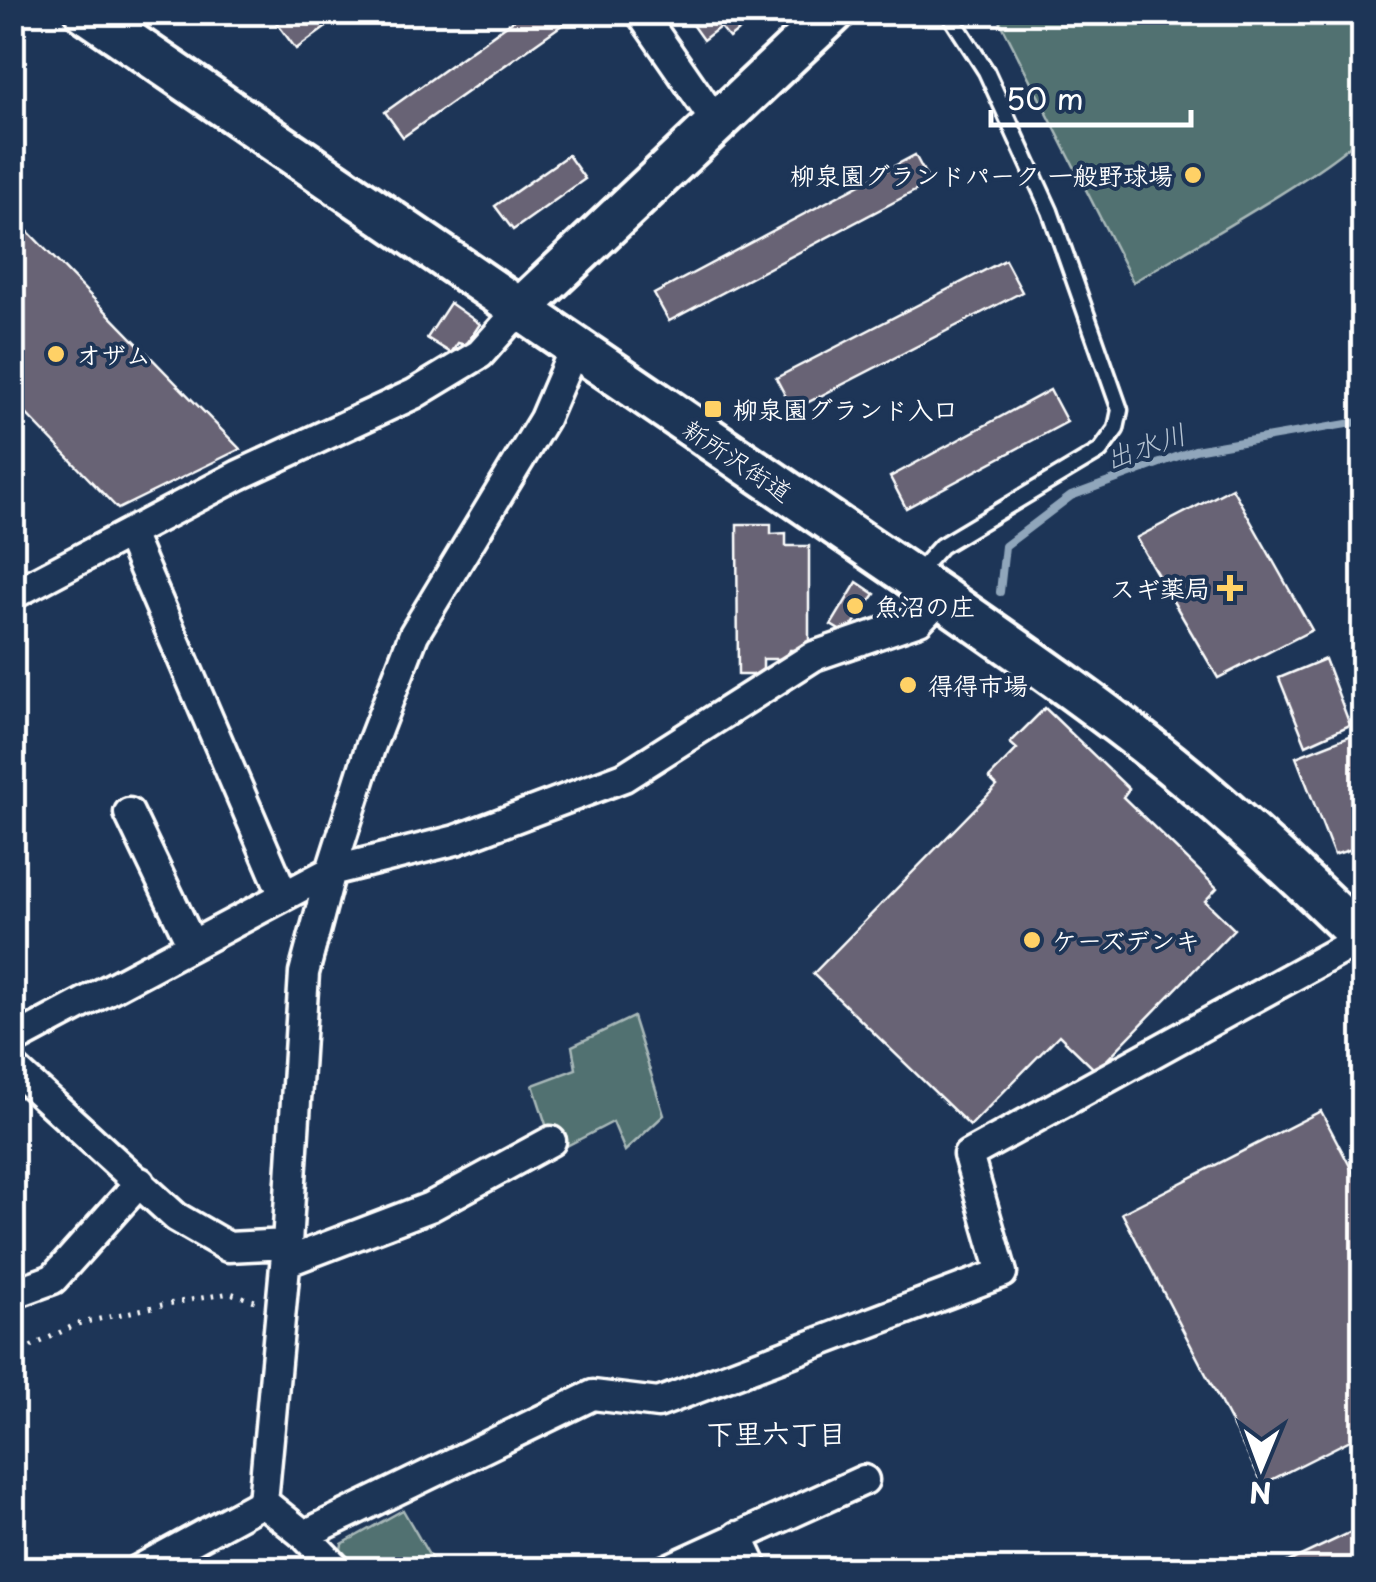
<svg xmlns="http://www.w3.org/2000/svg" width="1376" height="1582" font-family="'Playpen Sans','Klee One',sans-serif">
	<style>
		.green { fill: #517171; stroke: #a8b8b8; stroke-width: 2.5 }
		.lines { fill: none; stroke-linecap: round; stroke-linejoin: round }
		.stream { stroke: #90a6bb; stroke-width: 8 }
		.building { fill: #686474; stroke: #fff; stroke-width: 2.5 }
		.lane-casing { stroke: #fff; stroke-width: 21 }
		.street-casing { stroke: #fff; stroke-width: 35 }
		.secondary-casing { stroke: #fff; stroke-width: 48 }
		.path { stroke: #fff; stroke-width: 5; stroke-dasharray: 2.5 8; stroke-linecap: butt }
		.lane { stroke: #1d3557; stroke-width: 14 }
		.street { stroke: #1d3557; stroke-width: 28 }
		.secondary { stroke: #1d3557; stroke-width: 40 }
		.poi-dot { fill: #ffd166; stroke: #1d3557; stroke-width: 4 }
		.labels { text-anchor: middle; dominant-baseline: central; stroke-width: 8; stroke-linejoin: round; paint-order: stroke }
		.poi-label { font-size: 25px; font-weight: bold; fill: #fff; stroke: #1d3557; text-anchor: start }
		.street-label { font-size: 25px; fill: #fff; stroke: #1d3557 }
		.water-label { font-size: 28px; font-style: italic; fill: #b5c3d2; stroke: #1d3557 }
		.neighbourhood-label { font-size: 28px; font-weight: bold; fill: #fff; stroke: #1d3557 }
	</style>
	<rect width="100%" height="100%" fill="#1d3557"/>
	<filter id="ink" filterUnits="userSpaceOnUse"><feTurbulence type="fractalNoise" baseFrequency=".01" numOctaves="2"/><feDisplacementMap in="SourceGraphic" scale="20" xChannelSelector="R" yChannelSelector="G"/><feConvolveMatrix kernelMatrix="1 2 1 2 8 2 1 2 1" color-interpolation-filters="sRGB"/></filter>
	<g filter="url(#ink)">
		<!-- green -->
		<path class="green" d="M996 13H1363C1364 47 1371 105 1359 135 1349 159 1166 262 1133 282Z
			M633 1017 664 1115 625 1151 613 1122 555 1152 533 1085 576 1069 572 1046Z
			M403 1510 437 1569H357L339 1560 342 1544Z"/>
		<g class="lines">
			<!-- stream -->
			<path class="stream" d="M1000 592 1005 546 1071 496 1195 450 1364 421"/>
		</g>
		<!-- building -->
		<path class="building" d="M289 12H347L296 49 276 22Z
			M525 12 579 13 403 137 385 112Z
			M683 12H763L729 38 720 27 703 40Z
			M568 155 585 179 513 230 495 206Z
			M915 155 930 183 669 321 654 294Z
			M12 215 240 449 118 509 12 399Z
			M1005 260 1022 292 793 410 776 378Z
			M450 303 480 324 466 345 458 343 451 353 427 338Z
			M1050 390 1067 422 906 508 890 477Z
			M1232 488 1312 630 1218 678 1136 538Z
			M737 524H771V534L786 533V546H809V650H790L787 659H763V675H738Z
			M857 582 875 594 846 634 831 625Z
			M1325 659 1350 725 1306 745 1279 678Z
			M1045 708 1129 789 1123 797 1217 888 1205 901 1234 929 1096 1071 1059 1035 970 1126 813 974 997 786 989 778 1017 749 1010 743Z
			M1357 733 1364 750V845L1334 855 1296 757Z
			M1321 1111 1364 1193V1433L1263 1484 1122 1213Z
			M1364 1526V1570H1271Z"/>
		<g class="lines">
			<!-- lane casing -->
			<g class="lane-casing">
				<path id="lane" d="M916 574 941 546 1100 451 1116 429 1120 410 1050 211 986 71 948 12"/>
			</g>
			<!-- street casing -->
			<g class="street-casing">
				<path id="street" d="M640 12 718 125
					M129 534 284 896
					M12 595 239 475 414 394 480 354 520 309
					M129 813 192 945
					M12 1041 331 871 456 840 624 777 814 656 919 620 941 597
					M12 1067 176 1217 228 1247 287 1244
					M286 1262 430 1207 551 1141
					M12 1294 53 1279 140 1182
					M263 1502 304 1535 338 1570
					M304 1535 593 1395 658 1403 1002 1273 968 1155 1362 938
					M738 1536 754 1570
					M138 1570 263 1502 287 1244 304 973 331 871 370 748 414 634 544 419 574 349
					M666 1570 864 1480"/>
			</g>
			<!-- secondary casing -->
			<g class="secondary-casing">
				<path id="secondary" d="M86 12 941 597C1018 651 1097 705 1170 764 1238 819 1301 879 1364 940
					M520 309 834 12"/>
			</g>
			<!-- path -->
			<path class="path" d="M12 1356 77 1324 162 1305 230 1293 255 1301"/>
			<!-- lane -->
			<use href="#lane" class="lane"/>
			<!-- street -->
			<use href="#street" class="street"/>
			<!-- secondary -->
			<use href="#secondary" class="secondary"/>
		</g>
	</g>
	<!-- markers -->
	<g class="poi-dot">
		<circle cx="1193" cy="175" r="10"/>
		<circle cx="56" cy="354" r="10"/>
		<rect x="703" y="399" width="20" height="20" rx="5"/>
		<path d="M1225 573h10v10h10v10h-10v10h-10v-10h-10v-10h10z"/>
		<circle cx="855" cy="606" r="10"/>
		<circle cx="908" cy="685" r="10"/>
		<circle cx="1032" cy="940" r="10"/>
	</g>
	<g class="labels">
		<!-- poi labels -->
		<g class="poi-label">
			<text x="1173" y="175" text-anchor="end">柳泉園グランドパーク 一般野球場</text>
			<text x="76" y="354">オザム</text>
			<text x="733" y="409">柳泉園グランド入口</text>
			<text x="1210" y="588" text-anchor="end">スギ薬局</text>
			<text x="875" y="606">魚沼の庄</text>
			<text x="928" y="685">得得市場</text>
			<text x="1052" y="940">ケーズデンキ</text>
		</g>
		<!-- street labels -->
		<g class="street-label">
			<text transform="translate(738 460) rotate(34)">新所沢街道</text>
		</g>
		<!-- water labels -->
		<g class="water-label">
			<text transform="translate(1145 445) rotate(-19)">出水川</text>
		</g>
		<!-- neighbourhood labels -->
		<g class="neighbourhood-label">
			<text x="776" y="1432">下里六丁目</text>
		</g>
	</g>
	<!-- margin -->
	<rect width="1376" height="1582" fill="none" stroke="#1d3557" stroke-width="50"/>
	<rect x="25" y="25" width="1326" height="1532" fill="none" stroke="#fff" stroke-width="4" filter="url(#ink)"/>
	<!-- north arrow -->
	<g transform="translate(1261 1467) rotate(181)" stroke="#1d3557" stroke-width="8" paint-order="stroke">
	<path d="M0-8L18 38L0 25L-18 38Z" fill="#ffffff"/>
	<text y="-15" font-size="28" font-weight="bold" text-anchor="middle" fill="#ffffff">N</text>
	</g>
	<!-- scale -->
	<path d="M991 110v15h200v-15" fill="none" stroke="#ffffff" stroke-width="5"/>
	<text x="1006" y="110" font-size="30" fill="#ffffff" stroke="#1d3557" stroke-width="8" paint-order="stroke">50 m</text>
</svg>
